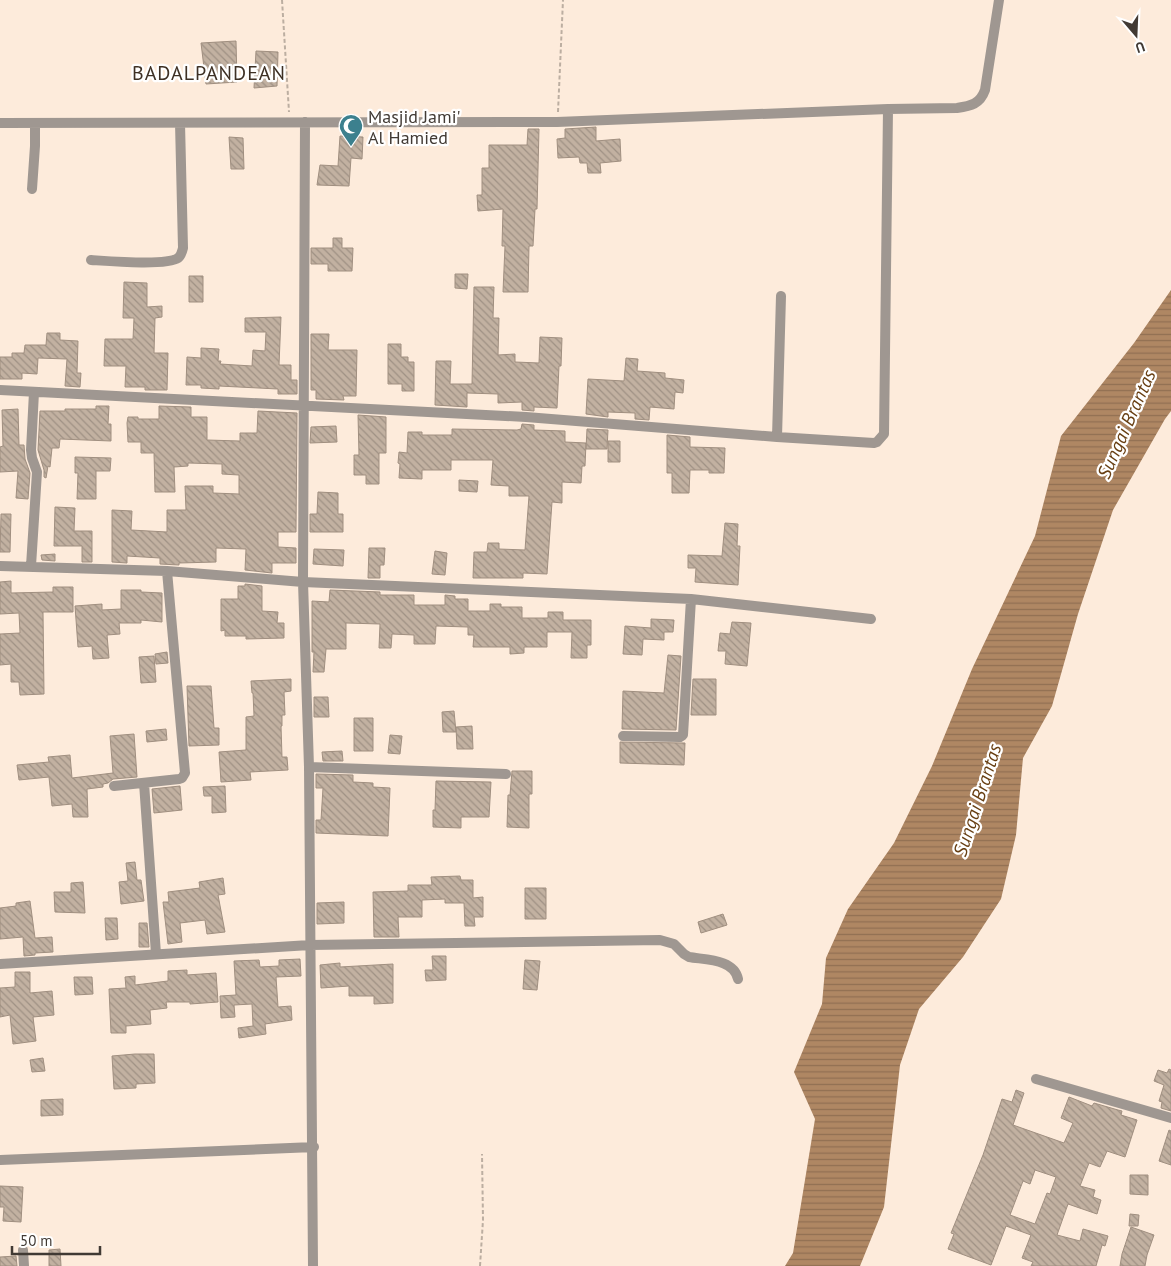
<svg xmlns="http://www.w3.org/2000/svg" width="1171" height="1266" font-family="'PT Sans',sans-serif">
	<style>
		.water { fill: url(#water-rules) }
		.building { fill: url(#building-back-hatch); stroke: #a08f80; fill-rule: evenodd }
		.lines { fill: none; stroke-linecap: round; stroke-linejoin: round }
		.path { stroke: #bcaea1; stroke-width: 2; stroke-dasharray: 4 2.5; stroke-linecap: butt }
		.street { stroke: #9f9791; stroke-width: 10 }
		.labels { text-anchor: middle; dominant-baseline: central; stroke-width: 4.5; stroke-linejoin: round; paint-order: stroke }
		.poi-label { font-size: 18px; fill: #413a34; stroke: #fff; text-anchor: start }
		.water-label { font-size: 19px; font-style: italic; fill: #683f13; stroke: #fff }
		.quarter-label { font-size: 20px; letter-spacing: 1px; fill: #3e3024; stroke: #fff }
	</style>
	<defs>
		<pattern id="water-rules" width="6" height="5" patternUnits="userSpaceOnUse" patternTransform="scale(1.25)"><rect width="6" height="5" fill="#af8763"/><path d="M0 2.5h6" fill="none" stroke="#906f52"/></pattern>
		<pattern id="building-back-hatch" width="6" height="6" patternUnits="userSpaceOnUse" patternTransform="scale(1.25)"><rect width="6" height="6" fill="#c2b1a1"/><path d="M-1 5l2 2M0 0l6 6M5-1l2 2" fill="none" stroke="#9f9184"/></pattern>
	</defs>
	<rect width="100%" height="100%" fill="#fdebdb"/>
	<!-- water -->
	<path class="water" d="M1171 290V411L1165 419 1113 510 1078 614 1052 706 1023 758 1016 835 1001 899 963 957 919 1009 900 1065 884 1207 860 1266H785L793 1253 815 1119 794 1072 822 1004 826 958 848 909 894 843 932 766 972 669 1035 536 1061 436 1134 343Z"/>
	<!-- building -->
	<path class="building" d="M236 41 237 82 206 84 201 43Z
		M256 51 278 52 277 86 254 88Z
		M596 127V141L620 139 621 161 600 163 601 173H588L587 163H580L579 157 558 158 557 139 565 138V129Z
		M528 129H539L537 209H535L533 246H529L528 292H503L505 246H502L503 209 478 211 477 195H482V168H489V145H527Z
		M340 136 363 137 362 159 351 158 349 186 317 185 320 165 338 166Z
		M229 137 243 138 244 169H231Z
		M333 238H342V248H353L352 271H328V264H311V248H333Z
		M455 274H468L467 289 455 288Z
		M189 276H203V302H189Z
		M124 282 147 283V307L162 306V317L155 318 154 353H168L167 390H145V387H125L126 366H104L105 339H133L134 318H123Z
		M474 287H494L493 318H499L498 355 515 354V362L539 363 540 337 562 338 561 366H559L557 408 534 407V411L522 410V402L498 403V394L467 393V407L435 405 436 361H451L450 384H472Z
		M281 317 279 365H291V380H297V394H278V389L219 386V389L201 388V385H186L187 357 201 358V348L219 349 218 361H221L220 364 252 366 253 350 265 351 266 332H245V318Z
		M47 333H60V340L78 341 77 373H81L80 387 65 386 67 359 38 358 37 374 22 373V379H0V357H12V353H24L25 345H46Z
		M311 334H329L328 350H357L356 396H343L344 400 316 399V390H311Z
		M388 344H401V357H408V362H414V391H402V384H388Z
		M626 358 638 359 637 371 665 373V378L684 380 683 393 675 392 674 409 650 407 649 420 635 419V413L608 412V417L586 414 588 379 624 381Z
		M96 406H109L108 424H111V441L60 439 59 448H52L50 467 48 466 46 478 44 477V470L38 450 40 411H65V409H96Z
		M159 406 191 407V417H207V440L240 441V433H257L258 411 297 413 296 532H278V547L296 548V563H272V573L245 570 246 549 216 548V562L179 563V565L160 564V558L127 556V563L112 562V510L132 511 131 530 167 532V510H186L185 486H213V493L239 494V475L222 474V464L188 463V466L174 467 175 492H155L154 453H141V442H128L127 423 128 417H138V419H159Z
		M18 409 19 445H24L25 459 30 473 28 499 16 498 18 471 0 472V447L3 446 2 410Z
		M358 415 386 417V453H379V484H366V475H354V455H359Z
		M522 424 534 425V430L565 431V442L586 443 585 466H582L581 483 562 482V503L552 502 547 574 523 573V578H473L474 552H487L488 543H499V549L525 550 529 496H509V486L491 485 493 460H451V470H422V479L399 478 400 464 398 463 399 452 407 453 408 432H422V435H452V429L517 430 521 429Z
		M336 426 337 442 310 443 311 427Z
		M587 429 608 430 607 449H586Z
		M667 435 690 437V447L725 448 724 473H709V470H690L689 493H672V473H667Z
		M608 441H620V462H608Z
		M75 457 111 458 110 471H96V499H77L78 473H75Z
		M459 480 478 481 477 492 459 491Z
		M318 492 338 493V514H343V532H310V514H317Z
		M55 507 75 508 74 531H92V562H82V546H54Z
		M1 514H11L10 552H0Z
		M725 523 738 524 737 546H740L738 585 695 582 696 568H688V555L722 556Z
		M369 548H385L384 565H380V578H368Z
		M314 549 344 550 343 566 313 564Z
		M435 551 447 553 445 575 432 574Z
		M55 554V561L42 560 41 555Z
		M11 581V593L53 592V587H73V612H43L44 694 20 695 19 682H11V664L0 665V634L20 633 19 613 0 614V582Z
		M245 584 262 586V611L278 612 277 623H284V638L246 639V636H225V630L221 631V599H238V586H245Z
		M121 590H141V592L162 593V622L141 620V623H119L120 634 107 635 109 658 93 659 92 646 78 647 75 606 102 604V610L121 609Z
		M330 590 380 592V595H414V605H445V595L455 596V599H468V611H490V604H501V607H522V618H548V612H563V620H591V645H587V658H571L572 632H547V647H524V653L510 654V647H473L474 635H468V627L436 626 435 644H414V635L392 634 391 648H379L380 624 346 623V649H326L324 672H313L314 652H312V601L329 602Z
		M651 619 674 620 673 632H664V640L643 639 642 655 623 654 625 626 651 628Z
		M732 622 751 623 747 666 725 664 726 651H718L720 633 730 634Z
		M167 652 168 663 156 664 155 654Z
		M668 655 681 656 676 730 622 729 623 691 664 693Z
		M154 656 156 682 141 683 139 657Z
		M291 679V691L284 692 285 715H282V726H281L282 757H287L288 770 250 772 251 780 221 782 219 752 246 750V717L254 716 253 693H252L251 681Z
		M693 679H716V715H691Z
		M187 686H211L214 728H219V745L189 746Z
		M314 697H328L329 717H314Z
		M454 711 456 732H443L442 712Z
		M354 718H373V751H354Z
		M472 726 473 749H457L456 727Z
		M166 729 167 740 147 742 146 731Z
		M134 734 137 777 113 779 108 783 103 784V787L87 789 88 817H73L72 804 52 806 49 777 19 780 17 765 49 762 48 757 70 755 72 778 113 773 110 736Z
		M390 735 402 736 400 754 388 753Z
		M620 742 685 743 684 765 620 763Z
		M342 751 343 761H323L322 752Z
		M512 771H532V794H529V828L507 827 508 795H510Z
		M316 774 353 775V782L373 783V787L390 788 388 836 316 833V820H321L323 788H316Z
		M436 781 491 782 489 817H461V828L433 827V810H435Z
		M180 786 182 810 154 813 152 789Z
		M225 786 226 812 212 813V796H204L203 787Z
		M135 862 137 880H141L144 901 121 904 119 882 128 881 126 863Z
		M460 876 461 880H473V898L483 897V917H474L475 926H465L464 903H445V899L422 900V917H398L399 937H374L373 892 408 891V885H432L431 877Z
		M223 878 225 894 218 895 225 932 207 934 205 920 180 923 182 942 168 944 163 902H169L168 892 200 888 199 882Z
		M83 882 85 913 55 912 54 892H71V883Z
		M525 888H546V919H525Z
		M30 901 35 938 52 937 53 952 35 953V955L24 956 23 937 0 939V908L16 906V903Z
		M344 902V923L317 924V903Z
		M723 914 727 925 701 933 698 922Z
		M105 918H117L118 939 106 940Z
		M139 923H147L149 947H139Z
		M432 956H446V980L426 981 425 970H433Z
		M300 959 301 976 276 977 278 1007 291 1006 292 1020 265 1024 266 1034 239 1038 238 1028 253 1026 252 1004 234 1005 235 1017 221 1018 220 996 236 995 234 961 259 960 260 967 279 966V960Z
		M525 960 540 961 537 990 523 989Z
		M340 963V967L393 964V1003L374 1004V996H349V986L321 988 320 965Z
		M187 970V975L216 973 218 1002 190 1004V1002H166L167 1008 150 1010 151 1024 126 1026V1033H111L109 989 126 988 125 977 135 976V985L168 981V971Z
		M15 972H30V993L52 991 54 1015 33 1017 36 1041 13 1044 10 1015 0 1017V988L15 987Z
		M74 977H92L93 994 75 995Z
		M135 1054H154L155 1083 136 1084V1088L114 1089 112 1056Z
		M43 1058 45 1071 32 1072 30 1060Z
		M1169 1069 1171 1070V1111L1161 1108 1162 1102 1159 1101 1164 1085 1154 1081 1158 1070 1167 1073Z
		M1016 1090 1024 1093 1013 1125 1064 1143 1073 1123 1061 1118 1069 1097 1092 1106 1094 1103 1118 1110 1122 1111 1121 1115 1137 1120 1125 1157 1107 1151 1100 1167 1089 1163 1080 1186 1095 1190 1093 1197 1101 1200 1097 1214 1068 1204 1057 1235 1080 1241 1083 1229 1108 1236 1105 1246 1102 1245 1096 1266H1031L1033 1262 1022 1258 1031 1235 1006 1226 991 1265 948 1249 954 1234 951 1233 983 1155 1002 1099 1012 1102ZM1035 1170 1056 1177 1050 1194 1047 1193 1035 1224 1010 1215 1023 1181 1030 1184Z
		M63 1099V1115L41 1116V1100Z
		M1169 1130 1171 1131V1165L1159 1161Z
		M1130 1175H1148V1195L1130 1194Z
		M0 1186 23 1187 21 1222 3 1221 4 1207H0Z
		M1130 1214 1139 1215 1138 1226H1129Z
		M1131 1227 1154 1235 1147 1255 1145 1266H1120L1122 1254Z
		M60 1249 61 1266H49V1250Z
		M16 1256 17 1266H0V1257Z"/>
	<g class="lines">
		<!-- path -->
		<path class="path" d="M282 0 289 112
			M558 112 563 0
			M480 1266 483 1220 482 1154"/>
		<!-- street -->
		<path class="street" d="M305 122 303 582 309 767 313 1266
			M0 123 557 122 888 109 957 108C971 106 980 104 985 90L999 0
			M32 189 35 146V123
			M91 260C107 261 167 266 178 258 181 256 182 252 183 248L180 123
			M0 390 526 417 777 437 874 443 877 442 884 434 888 109
			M777 437 781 296
			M0 566 167 571 303 582 691 599 871 619
			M31 566 37 472 32 458 31 450 34 392
			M623 736 680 737 683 735 691 599
			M309 767 506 774
			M144 783 156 954
			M114 786 179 779 182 778 185 773 167 571
			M0 964 310 945 660 940 674 944 684 954 689 957C706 960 734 959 738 979
			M1036 1079 1171 1118
			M0 1160 314 1147
			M23 1250 24 1266"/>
	</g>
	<!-- icons -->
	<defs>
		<g id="mosque-pin" transform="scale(1.25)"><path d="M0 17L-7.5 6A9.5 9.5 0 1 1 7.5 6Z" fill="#3c808e" stroke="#fff"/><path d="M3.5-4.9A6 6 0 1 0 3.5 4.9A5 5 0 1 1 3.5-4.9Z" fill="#fff"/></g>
	</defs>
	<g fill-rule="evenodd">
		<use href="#mosque-pin" x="351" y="126"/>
	</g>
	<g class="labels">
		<!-- poi labels -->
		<g class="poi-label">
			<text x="368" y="116">Masjid Jami'<tspan x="368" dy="21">Al Hamied</tspan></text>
		</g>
		<!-- water labels -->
		<g class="water-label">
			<text transform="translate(1126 424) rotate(-66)">Sungai Brantas</text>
			<text transform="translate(977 800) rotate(-72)">Sungai Brantas</text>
		</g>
		<!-- quarter labels -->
		<g class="quarter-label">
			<text x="209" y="73">BADALPANDEAN</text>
		</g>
	</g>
	<!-- north arrow -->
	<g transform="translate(1136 35) rotate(161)" stroke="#ffffff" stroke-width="4" paint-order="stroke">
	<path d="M0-4L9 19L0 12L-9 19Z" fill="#413a34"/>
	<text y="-8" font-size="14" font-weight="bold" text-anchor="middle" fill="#413a34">U</text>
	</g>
	<!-- scale -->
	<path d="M12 1246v8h88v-8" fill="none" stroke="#413a34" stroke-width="2.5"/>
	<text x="20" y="1246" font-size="15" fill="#413a34" stroke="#ffffff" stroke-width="4" paint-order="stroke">50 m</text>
</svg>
